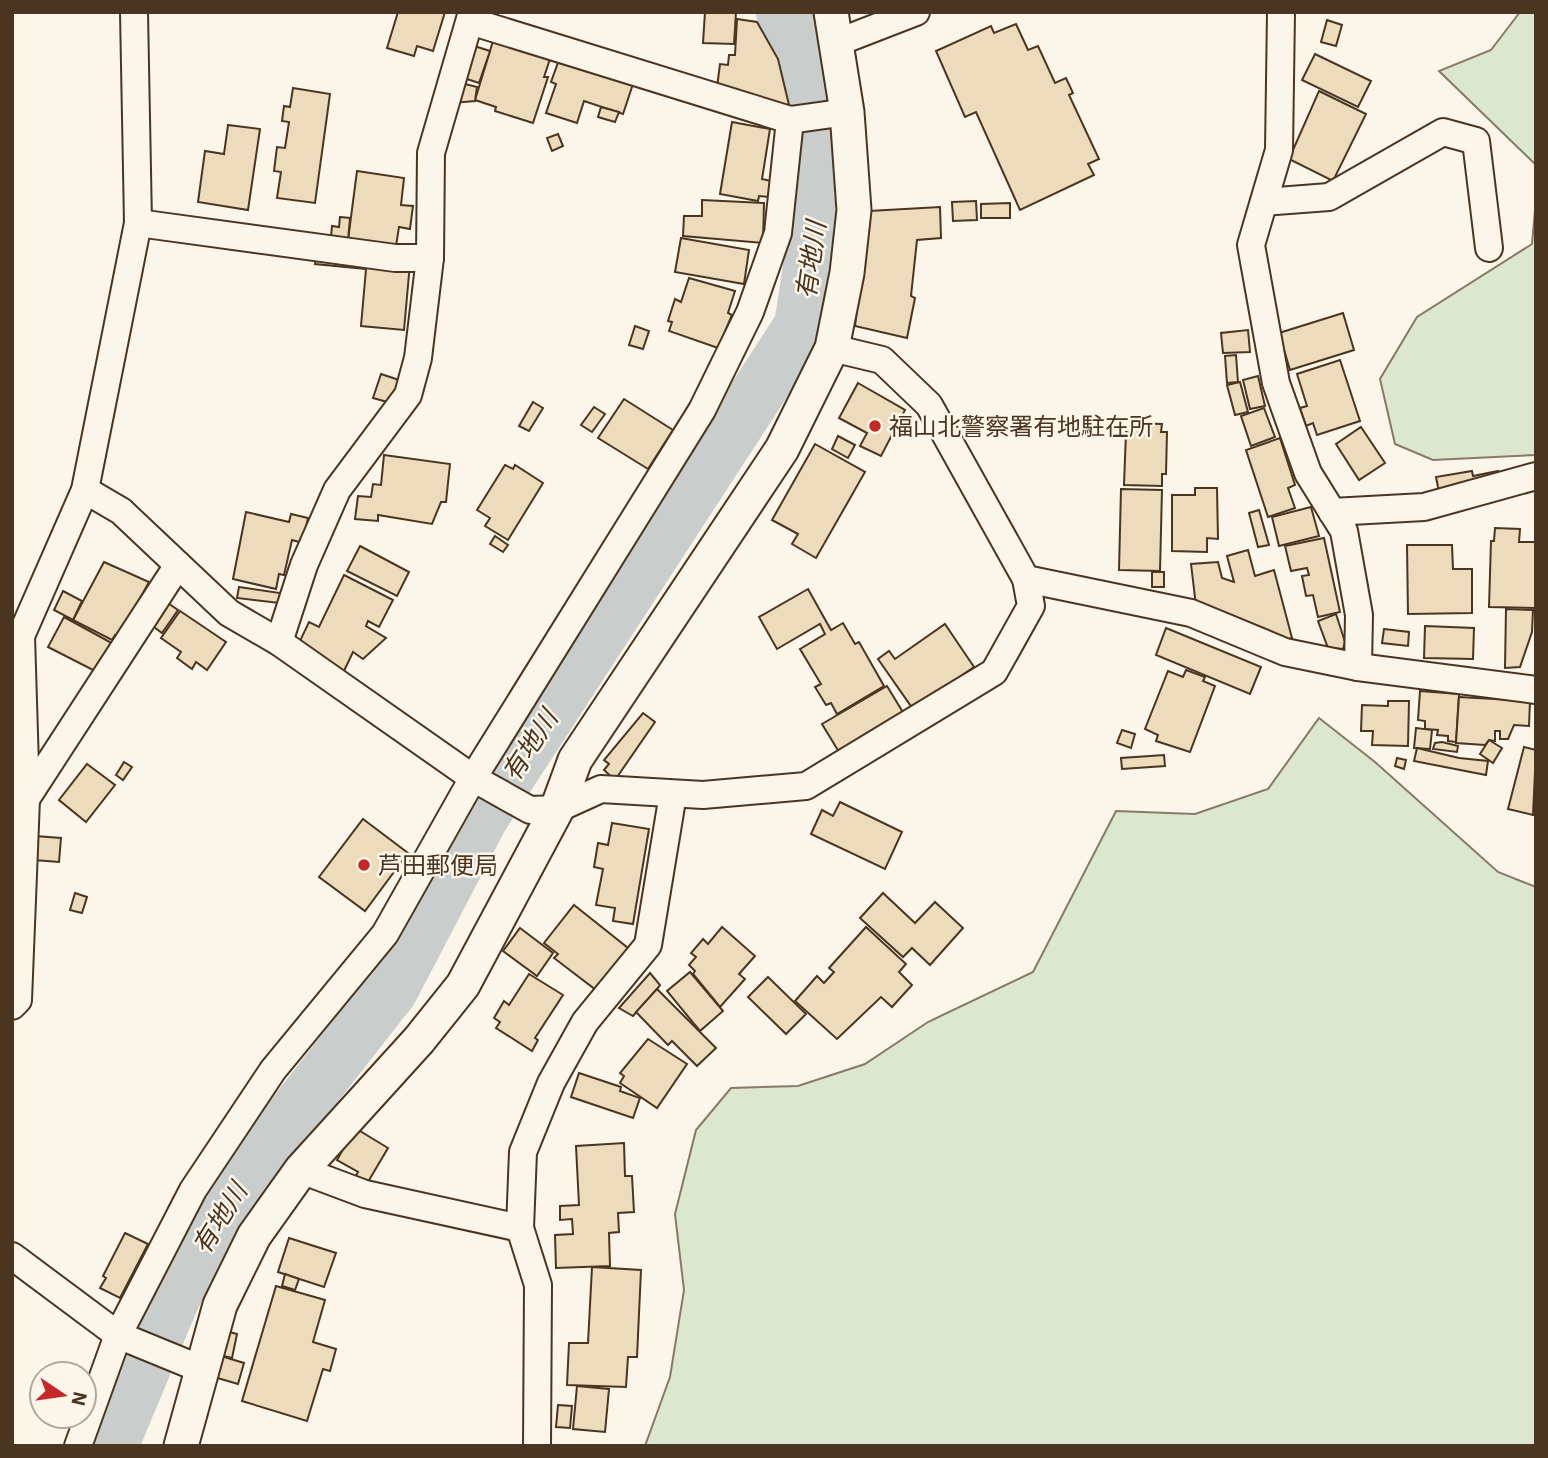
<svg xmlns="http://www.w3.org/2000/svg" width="1548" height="1458" font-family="'IBM Plex Sans','Noto Sans JP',sans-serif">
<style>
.green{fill:#dce7d0;stroke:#887966;stroke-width:2}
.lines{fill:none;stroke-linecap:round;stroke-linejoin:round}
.river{stroke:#c9cecd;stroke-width:54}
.building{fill:#ecdcbc;stroke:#4a3520;stroke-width:2}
.minor-casing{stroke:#4a3520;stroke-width:30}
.tertiary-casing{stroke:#4a3520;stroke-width:37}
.minor{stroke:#fbf6e9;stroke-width:26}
.tertiary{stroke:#fbf6e9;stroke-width:33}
.poi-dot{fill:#c62828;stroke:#fbf6e9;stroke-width:2.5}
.labels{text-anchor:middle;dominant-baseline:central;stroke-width:5;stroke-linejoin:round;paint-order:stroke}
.poi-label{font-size:24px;fill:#4a3520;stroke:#fbf6e9;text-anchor:start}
.water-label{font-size:26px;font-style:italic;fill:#4a3520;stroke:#fbf6e9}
</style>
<rect width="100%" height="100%" fill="#fbf6e9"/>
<g class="green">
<path d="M1520,12H1536V165L1439,71L1491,50Z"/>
<path d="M1536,199V455L1433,460L1395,444L1380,379L1417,317L1532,244Z"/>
<path d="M1319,718L1375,762L1498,872L1536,887V1446H645L670,1377L684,1290L675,1214L696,1130L731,1088L798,1086L865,1064L928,1022L1033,972L1116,811L1195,814L1268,789Z"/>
</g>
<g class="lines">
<path class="river" d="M111,1446L173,1298L222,1206L391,990L481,818L801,326L818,214L807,79C796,57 795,33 783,12"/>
</g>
<g class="building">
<path d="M398,12H445L433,51L417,46L414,56L387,48Z"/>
<path d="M705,12H736L734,44L703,43Z"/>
<path d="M737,19L757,22L778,59L790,109L716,95L720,64L728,65L729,55H735Z"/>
<path d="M1327,20L1342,25L1336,46L1321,42Z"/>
<path d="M1016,24L1028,50L1038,46L1055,83L1066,78L1073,93L1069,95L1099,159L1088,164L1094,175L1020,210L976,112L965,117L936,51L991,26L994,33Z"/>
<path d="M493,41L550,59L544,77H548L533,123L495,111L496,107L475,100Z"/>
<path d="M471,45L490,51L479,83L461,77Z"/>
<path d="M1315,54L1371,81L1358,107L1302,80Z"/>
<path d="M559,60L633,84L623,114L584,101L577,123L546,113L556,84L551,82Z"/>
<path d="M457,82L477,87L475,101L453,103Z"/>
<path d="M293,88L330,94L315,203L277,198L281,172L274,171L277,147L285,148L289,122L282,121L284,106L290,107Z"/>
<path d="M1319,91L1366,114L1333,181L1289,159Z"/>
<path d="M601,107L619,112L615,122L598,117Z"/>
<path d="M732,122L770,129L762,179L771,181L768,197L759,196L758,201L720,194Z"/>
<path d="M228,125L260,129L248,210L198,202L205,151L224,154Z"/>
<path d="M558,134L563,146L552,151L547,138Z"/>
<path d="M357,171L404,178L401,205L413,206L410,229L399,227L396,246L348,240Z"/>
<path d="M702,200L764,203L763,243L683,236L684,216H702Z"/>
<path d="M976,201L977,220L953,221L952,202Z"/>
<path d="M1010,203V218H981V204Z"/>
<path d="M940,207L941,238L917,240L911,296L915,298L907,338L855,326L869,211Z"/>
<path d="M340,217L350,218L348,240L331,237L332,226L339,227Z"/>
<path d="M681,238L749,250L744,284L675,272Z"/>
<path d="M317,251L410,263L404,330L361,326L366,269L315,264Z"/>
<path d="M689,278L735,291L728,313L732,315L718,348L669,331L672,322L668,321L675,299L681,302Z"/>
<path d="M1343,313L1354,350L1290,370L1279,333Z"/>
<path d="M635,326L649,331L643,349L629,345Z"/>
<path d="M1248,330L1250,352L1223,353L1221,333Z"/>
<path d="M1236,355L1238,382L1227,383L1225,356Z"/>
<path d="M1340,360L1360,421L1317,435L1313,423L1306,426L1300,408L1307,406L1297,374Z"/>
<path d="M381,374L399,380L391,403L373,398Z"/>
<path d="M1258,376L1265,406L1250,409L1243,380Z"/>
<path d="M1240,382L1248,412L1235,415L1227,385Z"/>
<path d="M858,383L905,410L881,456L860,446L867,433L839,418Z"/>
<path d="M624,399L673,430L648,469L598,438Z"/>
<path d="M533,402L543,408L529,431L519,426Z"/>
<path d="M594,407L605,414L592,432L581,425Z"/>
<path d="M1264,408L1275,437L1251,446L1241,416Z"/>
<path d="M1130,423L1162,424L1161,432H1167L1166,474H1162V486L1124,485L1126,432L1130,433Z"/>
<path d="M1361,427L1385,463L1359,480L1336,444Z"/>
<path d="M838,436L855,445L848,458L832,449Z"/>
<path d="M1280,438L1295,485L1288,488L1295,508L1268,517L1246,450Z"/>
<path d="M815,444L865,472L816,558L792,544L798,534L772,520Z"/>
<path d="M384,455L450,464L446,502H441L432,524L378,515V521L355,519L358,496L371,497L373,484L381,485Z"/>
<path d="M505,465L513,469L515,465L543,483L508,540L485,526L490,518L477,510Z"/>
<path d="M1472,471L1473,476L1498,471L1502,497L1442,507L1436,477Z"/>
<path d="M1195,488H1217L1218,539L1207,538V552L1172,551V495H1195Z"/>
<path d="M1121,489L1162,490L1160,571L1119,570Z"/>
<path d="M1311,507L1319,536L1279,546L1272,517Z"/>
<path d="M1259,510L1269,545L1258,547L1249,513Z"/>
<path d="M246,512L289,522L291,514L308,518L303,543L292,540L284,575L279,574L276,589L233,579Z"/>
<path d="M1495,528L1520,529L1519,542H1536L1535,608L1489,607L1491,541H1494Z"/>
<path d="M495,536L508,545L503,552L490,544Z"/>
<path d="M1324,538L1340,612L1318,617L1313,595L1306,596L1302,576L1309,575L1307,568L1291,571L1285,546Z"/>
<path d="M1407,545H1452L1453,569H1472V613L1408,614Z"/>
<path d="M360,546L409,572L397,596L347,571Z"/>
<path d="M1248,550L1255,576L1274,570L1292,638L1275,643L1197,614L1191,564L1218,562L1222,578L1234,582L1227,556Z"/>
<path d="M104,562L149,582L119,637L115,635L112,640L73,620Z"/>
<rect x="1152" y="572" width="12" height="15"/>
<path d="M344,575L393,600L379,627L368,621L366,626L386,638L363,659L353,652L343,673L298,645L309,622L319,627Z"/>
<path d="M239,587L280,593L279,603L237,598Z"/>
<path d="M808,589L831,630L843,623L855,644L859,642L884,686L837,714L831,703L826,705L815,687L821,684L800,649L825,634L820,624L777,649L759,617Z"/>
<path d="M63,591L82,601L73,620L54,610Z"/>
<path d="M165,601L178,610L162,633L150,624Z"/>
<path d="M1506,609L1533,610L1532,632L1520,667L1505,668Z"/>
<path d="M180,611L226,642L207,670L196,662L192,669L177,658L181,652L161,638Z"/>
<path d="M1336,614L1345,642L1343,649L1328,648L1318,621Z"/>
<path d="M64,617L119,647L95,671L48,647Z"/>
<path d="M945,624L974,667L913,709L878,659L889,651L895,659Z"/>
<path d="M1425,626L1474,628L1473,659L1424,658Z"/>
<path d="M1166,628L1261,667L1250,694L1156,655Z"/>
<path d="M1384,629L1409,632L1408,646L1382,643Z"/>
<path d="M1186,670L1205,677L1203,681L1215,686L1190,752L1156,741L1158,735L1145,729L1168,671L1183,677Z"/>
<path d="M887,686L904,714L839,752L822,724Z"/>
<path d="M1420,691L1459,694L1456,742L1448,741V736L1437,735L1438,730L1425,729V721L1418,720Z"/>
<path d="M1459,697L1530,701L1529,726L1514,725L1508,739H1500V731H1495V741L1489,740L1485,745L1456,743Z"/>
<path d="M1388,701H1409L1408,746L1372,745L1373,731H1361L1362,705L1388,706Z"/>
<path d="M643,713L655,722L615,780L604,770L609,764L604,760Z"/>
<path d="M1416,728L1432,730L1430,749L1414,748Z"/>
<path d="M1122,730L1135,734L1131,748L1117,743Z"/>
<path d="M1489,740L1502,748L1493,763L1480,754Z"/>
<path d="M1442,742L1458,746L1457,752L1433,749L1435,743Z"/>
<path d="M1524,747L1536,750L1533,815L1508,809Z"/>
<path d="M1417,748L1459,758L1488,761L1486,775L1414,761Z"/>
<path d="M1164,755L1165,766L1122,769L1121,758Z"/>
<path d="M1397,758L1406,760L1404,769L1395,766Z"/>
<path d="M124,762L132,767L123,780L116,775Z"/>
<path d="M87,764L115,785L86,822L59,800Z"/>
<path d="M840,802L902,832L885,869L811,834L822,810L833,816Z"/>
<path d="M363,819L408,853L365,911L319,877Z"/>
<path d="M612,823L649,829L633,924L613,921L615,908L596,905L603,869L594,867L598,843L608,845Z"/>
<path d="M35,836L61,838L59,862L34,860Z"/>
<path d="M75,893L87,897L82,913L70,910Z"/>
<path d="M883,893L915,923L935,902L963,928L930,965L912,948L903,957L860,918Z"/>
<path d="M574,905L628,948L596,990L554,958L558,954L544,943Z"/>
<path d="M722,927L755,956L739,974L745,979L720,1007L693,974L695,971L689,965L696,957L691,953L703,939L708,944Z"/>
<path d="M866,927L906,964L899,972L912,985L892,1007L881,997L837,1039L795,1001L817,976L824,983L834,972L829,968Z"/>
<path d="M520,928L553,953L537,976L503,951Z"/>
<path d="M690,972L723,1011L700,1031L667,991Z"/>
<path d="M650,973L660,985L657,989L633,1016L619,1008Z"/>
<path d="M529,974L563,995L535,1038L538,1040L532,1051L496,1028L500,1022L494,1018L504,1001L509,1005Z"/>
<path d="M768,977L806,1014L786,1034L748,997Z"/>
<path d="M657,989L716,1048L697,1066L672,1041L668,1045L636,1012Z"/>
<path d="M648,1039L687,1064L657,1108L620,1083L624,1076L620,1073Z"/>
<path d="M579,1073L621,1087L620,1091L640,1098L633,1118L571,1097Z"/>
<path d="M355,1128L388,1148L365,1187L353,1181L358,1172L337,1160Z"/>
<path d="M624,1143L625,1176H632L634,1212L618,1213L619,1232L609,1233L610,1266L556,1268L555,1235L573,1234L572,1219L560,1220V1206L579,1205L576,1146Z"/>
<path d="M125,1233L148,1244L120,1298L100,1288L106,1278L103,1276Z"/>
<path d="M289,1238L336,1253L324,1287L278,1272Z"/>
<path d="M592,1267L641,1270L637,1357H628L626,1387L567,1385L569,1343H588Z"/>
<path d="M285,1274L299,1279L295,1290L282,1286Z"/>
<path d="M276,1286L325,1300L313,1342L336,1349L330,1371L323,1369L307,1421L242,1401Z"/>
<path d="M222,1330L237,1334L232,1358L216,1354Z"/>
<path d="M221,1356L244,1363L238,1384L214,1377Z"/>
<path d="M577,1386L609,1389L605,1432L573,1429Z"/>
<path d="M558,1405L572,1406L570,1428L556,1427Z"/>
</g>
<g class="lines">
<g class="minor-casing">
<g id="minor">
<path d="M1281,12L1279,150L1251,245L1276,383L1308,473L1344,531L1359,615L1358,667"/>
<path d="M470,21L790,120L847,112"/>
<path d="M836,43L916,12"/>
<path d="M1264,202L1329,197L1443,132L1476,141L1489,248"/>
<path d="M138,223L395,258H430"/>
<path d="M832,348L882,360L929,405L1026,579L1191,613L1285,652L1358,667L1536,690"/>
<path d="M85,490L121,511L229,613L279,642L473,778L530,810L557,809L601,789L703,795L806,786L994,672L1031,606L1026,579"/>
<path d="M1332,512L1424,507L1536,476"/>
<path d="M279,642L304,565L337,490L408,395L418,358L430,258L431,153L472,12"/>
<path d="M26,799L178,565"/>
<path d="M12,1006L18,1000L26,799L21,636L85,490L138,223L134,12"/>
<path d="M301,1170L365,1194L520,1228"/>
<path d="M12,1256L118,1335L201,1369"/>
<path d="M78,1446L118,1335L193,1190L273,1070L385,934L473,778L702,410L750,312L778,233L790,120"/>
<path d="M537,1446L538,1285L520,1228L523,1152L551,1083L585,1022L648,945L673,794"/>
</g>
</g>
<g class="tertiary-casing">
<path id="tertiary" d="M181,1446L220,1305L254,1236L301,1170L419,1040L463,985L557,809L575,760L782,449L832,348L847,273L854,210L847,112L831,12"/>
</g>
<use href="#minor" class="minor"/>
<use href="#tertiary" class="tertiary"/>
</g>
<g class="poi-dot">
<circle cx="875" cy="426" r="7"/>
<circle cx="364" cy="865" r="7"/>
</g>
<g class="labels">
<g class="poi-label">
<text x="889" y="426">福山北警察署有地駐在所</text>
<text x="378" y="865">芦田郵便局</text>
</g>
<g class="water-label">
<text transform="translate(810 260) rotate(-82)">有地川</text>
<text transform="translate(529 745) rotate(-57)">有地川</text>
<text transform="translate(219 1218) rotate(-58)">有地川</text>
</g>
</g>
<rect width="1548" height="1458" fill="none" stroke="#4a3520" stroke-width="28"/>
<g transform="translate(63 1395) rotate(103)"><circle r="33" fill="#fbf6e9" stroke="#b4a999" stroke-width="2"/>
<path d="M0-5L12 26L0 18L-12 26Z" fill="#c62828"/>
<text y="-10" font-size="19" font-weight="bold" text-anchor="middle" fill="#4a3520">N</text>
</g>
</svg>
